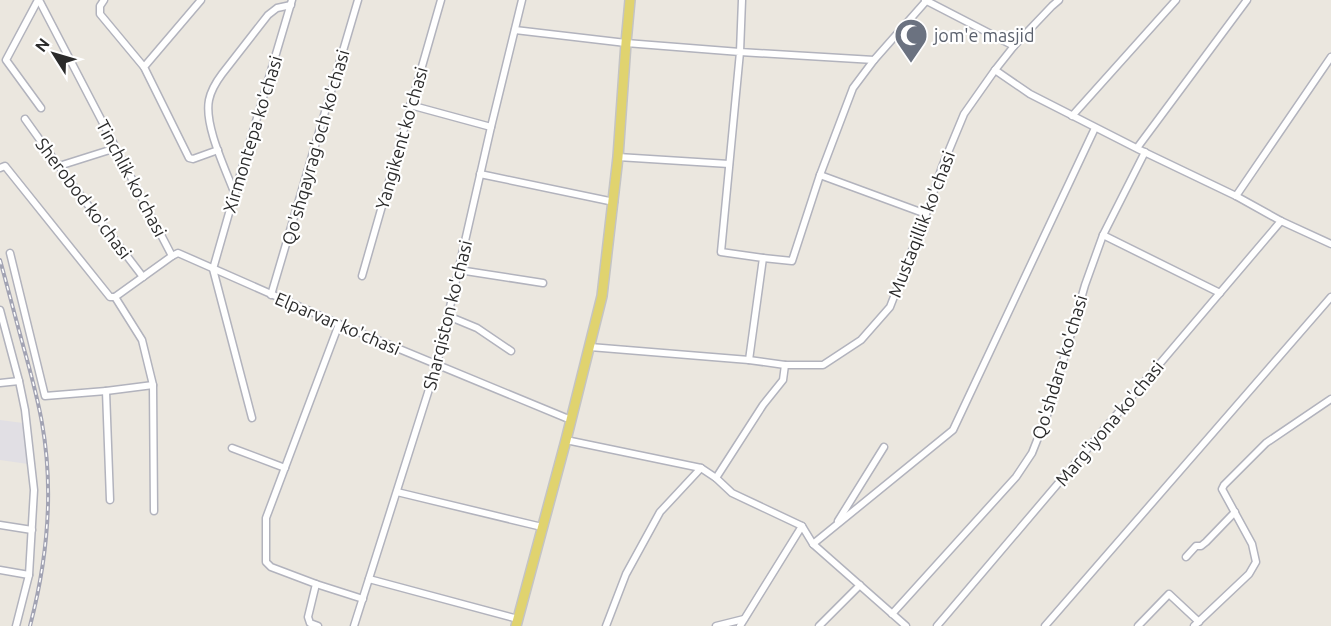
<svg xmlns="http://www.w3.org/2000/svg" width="1331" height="626" font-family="Ubuntu,sans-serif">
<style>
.industrial{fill:#e1dfe4}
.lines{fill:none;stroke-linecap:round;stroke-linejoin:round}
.street-casing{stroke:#b2b3bd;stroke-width:9}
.primary-casing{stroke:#c4c4c4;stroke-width:12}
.street{stroke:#fff;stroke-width:6}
.primary{stroke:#e0d36f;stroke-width:9}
.rail-casing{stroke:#a2a3b3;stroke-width:4}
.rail{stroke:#fff;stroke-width:1.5;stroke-dasharray:4.5;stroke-linecap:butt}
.labels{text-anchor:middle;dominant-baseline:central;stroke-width:4.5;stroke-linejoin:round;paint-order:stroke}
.worship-label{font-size:18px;fill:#5b616d;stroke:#fff;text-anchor:start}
.street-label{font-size:18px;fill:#2b2b2b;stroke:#fff}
</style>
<rect width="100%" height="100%" fill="#ebe7df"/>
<path class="industrial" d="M0,420L23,423L28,464L0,460Z"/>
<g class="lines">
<g class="street-casing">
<g id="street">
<path d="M38,0L6,60L41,108"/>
<path d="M39,0L172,256L115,297L142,340L153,385L154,511"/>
<path d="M104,0L100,6V14L144,67"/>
<path d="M201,0L144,67L189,158L193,159L218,150"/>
<path d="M742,0L740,52L874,60L927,0"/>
<path d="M925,0L1014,46"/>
<path d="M515,30L626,43L740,52L721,252L763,258L749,360"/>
<path d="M995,70L1030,94L1140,150L1236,196L1281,221L1331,244"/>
<path d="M410,105L491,127"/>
<path d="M1072,116L1176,0"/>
<path d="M25,119L65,175L143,277"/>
<path d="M1137,148L1247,0"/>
<path d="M618,157L729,164"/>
<path d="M59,166L116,148"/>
<path d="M0,168L5,166L110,297H115"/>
<path d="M480,174L614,202"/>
<path d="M820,175L926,214"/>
<path d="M234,192C225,168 204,125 209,100C211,90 216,82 222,74L268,15L277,8L291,5"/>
<path d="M1236,196L1331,57"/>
<path d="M1103,235L1220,293"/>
<path d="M10,253L45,396L106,391"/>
<path d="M172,256L178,253L339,324L571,420"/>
<path d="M763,258L792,261L820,175L853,88L874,60"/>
<path d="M459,270L543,283"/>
<path d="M362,276L441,0"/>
<path d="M271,295L358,0"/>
<path d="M0,310L19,381L25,410L34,490L29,575L16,626"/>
<path d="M448,316L477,328L511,351"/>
<path d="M590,347L749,360L785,365H823L861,340L890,307L926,214L942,167L964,114L995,70L1014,46L1052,6L1059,0"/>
<path d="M0,383L19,381"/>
<path d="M252,418L213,269L235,192L292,0"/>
<path d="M566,440L701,468L716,478L732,493L802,526L813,544L906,626"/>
<path d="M232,448L285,468"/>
<path d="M716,478L763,405L783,380L785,365"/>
<path d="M397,492L542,527"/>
<path d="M110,500L106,391L153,385"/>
<path d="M838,521L884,447"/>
<path d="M0,525L32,530"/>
<path d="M813,544L953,430L1095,128"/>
<path d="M1186,557L1196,546H1201L1206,542L1235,512"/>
<path d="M0,570L29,575"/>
<path d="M369,579L518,619"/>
<path d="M316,584L363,599"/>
<path d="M892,614L1016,477L1032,453L1049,410L1085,285L1103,235L1145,152"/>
<path d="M318,626L310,623L308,617L316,584L271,567L266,562V518L339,324"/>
<path d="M354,626L437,364L491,127L522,0"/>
<path d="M606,626L626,574L660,512L701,468"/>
<path d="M716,626L744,619"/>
<path d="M740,626L802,526"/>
<path d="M819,626L860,585"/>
<path d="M937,626L1281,221"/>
<path d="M1045,626L1331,297"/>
<path d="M1138,626L1169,594L1199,622"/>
<path d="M1194,626L1249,574L1256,562L1252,544L1222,489L1224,485L1266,443L1331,399"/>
</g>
</g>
<g class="primary-casing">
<path id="primary" d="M516,626L566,440L602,296L618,157L626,43L630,0"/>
</g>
<use href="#street" class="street"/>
<use href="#primary" class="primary"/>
<g class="rail-casing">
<path id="rail" d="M0,260C9,292 17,324 26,356C32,378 38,400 42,423C54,490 47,561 30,626"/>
</g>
<use href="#rail" class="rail"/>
</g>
<defs>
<g id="mosque-pin" transform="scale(1.725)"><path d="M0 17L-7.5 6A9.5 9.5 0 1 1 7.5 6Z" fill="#6b7280" stroke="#fff"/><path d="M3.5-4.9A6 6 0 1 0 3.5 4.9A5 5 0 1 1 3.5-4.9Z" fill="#fff"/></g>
</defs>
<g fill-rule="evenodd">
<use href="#mosque-pin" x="911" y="35"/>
</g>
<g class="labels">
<g class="worship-label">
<text x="934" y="35">jom'e masjid</text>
</g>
<g class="street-label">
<text transform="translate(252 134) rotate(-73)">Xirmontepa ko'chasi</text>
<text transform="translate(401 138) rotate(-74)">Yangikent ko'chasi</text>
<text transform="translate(315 147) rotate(-74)">Qo'shqayrag'och ko'chasi</text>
<text transform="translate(132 178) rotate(62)">Tinchlik ko'chasi</text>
<text transform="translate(84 198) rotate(53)">Sherobod ko'chasi</text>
<text transform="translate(921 224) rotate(-69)">Mustaqillik ko'chasi</text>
<text transform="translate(447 315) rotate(-76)">Sharqiston ko'chasi</text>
<text transform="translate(338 323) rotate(23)">Elparvar ko'chasi</text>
<text transform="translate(1059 367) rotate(-73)">Qo'shdara ko'chasi</text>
<text transform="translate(1109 423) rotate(-50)">Marg'iyona ko'chasi</text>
</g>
</g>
<g transform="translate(54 54) rotate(307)" stroke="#ffffff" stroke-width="4.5" paint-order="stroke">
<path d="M0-4.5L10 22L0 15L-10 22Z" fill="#2b2b2b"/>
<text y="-9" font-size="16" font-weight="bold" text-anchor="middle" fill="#2b2b2b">N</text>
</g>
</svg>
